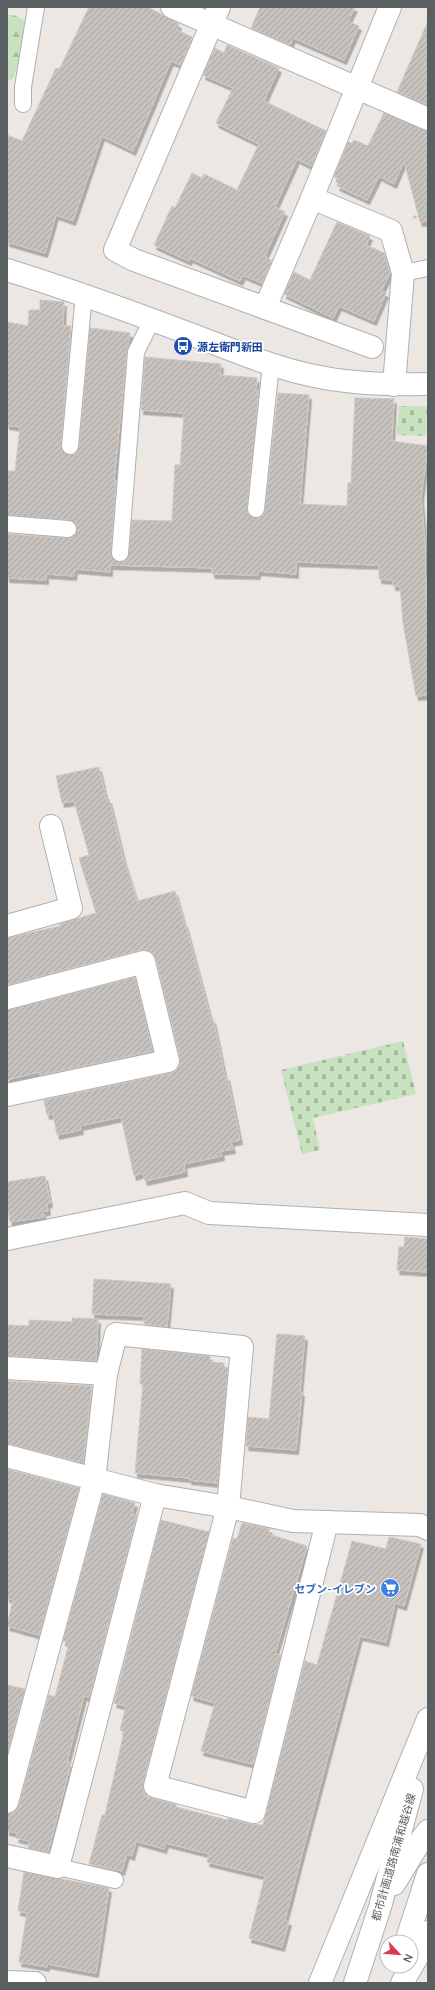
<svg xmlns="http://www.w3.org/2000/svg" width="435" height="1990" font-family="Manrope,'Noto Sans JP',sans-serif">
<style>
.forest{fill:url(#forest-firs)}
.cemetery{fill:url(#cemetery-stones)}
.building{fill:url(#building-hatch);stroke:#d0c7c1;filter:url(#shadow)}
.lines{fill:none;stroke-linecap:round;stroke-linejoin:round}
.service-casing{stroke:#adb1b3;stroke-width:18}
.minor-casing{stroke:#adb1b3;stroke-width:24}
.tertiary-casing{stroke:#adb1b3;stroke-width:24}
.path{stroke:#a4d2a5;stroke-width:2.5;stroke-dasharray:4 2;stroke-linecap:butt}
.service{stroke:#fff;stroke-width:16}
.minor{stroke:#fff;stroke-width:22}
.tertiary{stroke:#fff;stroke-width:22}
.labels{text-anchor:middle;dominant-baseline:central;stroke-width:3.5;stroke-linejoin:round;paint-order:stroke}
.transit-label{font-size:11px;font-weight:bold;fill:#164399;stroke:#fff;text-anchor:start}
.shop-label{font-size:11px;font-weight:bold;fill:#366cbe;stroke:#fff;text-anchor:end}
.street-label{font-size:11px;fill:#5a5f61;stroke:#fff}
</style>
<defs>
<pattern id="forest-firs" width="22" height="20" patternUnits="userSpaceOnUse"><rect width="22" height="20" fill="#c8e2c0"/><path d="M5 1l3.5 6h-7zM16 11l3.5 6h-7z" fill="#a5ba9f"/></pattern>
<pattern id="cemetery-stones" width="16" height="16" patternUnits="userSpaceOnUse"><rect width="16" height="16" fill="#c8e2c0"/><path d="M2 7V4a2 2 0 0 1 4 0v3zM10 15v-3a2 2 0 0 1 4 0v3z" fill="#a5ba9f"/></pattern>
<pattern id="building-hatch" width="6" height="6" patternUnits="userSpaceOnUse"><rect width="6" height="6" fill="#c7c2be"/><path d="M-1 1l2-2M0 6l6-6M5 7l2-2" fill="none" stroke="#a5a19e"/></pattern>
<filter id="shadow"><feDropShadow dx="2.5" dy="4.5" stdDeviation="0" flood-color="#0004"/></filter>
</defs>
<rect width="100%" height="100%" fill="#ece7e2"/>
<path class="forest" d="M7,15H14L25,21L22,53L12,80L7,79Z"/>
<g class="cemetery">
<path d="M399,406L427,407L426,436L397,435Z"/>
<path d="M403,1041L416,1094L313,1118L320,1150L302,1154L281,1070Z"/>
</g>
<g class="building">
<path d="M89,7H148L179,24L177,30L192,37L181,65L171,61L133,151L102,136L73,221L56,215L45,253L7,242V135L22,141L56,68L59,69L62,64Z"/>
<path d="M260,7H355L348,21L359,26L344,60L293,38L290,45L251,28Z"/>
<path d="M428,21V105L397,92Z"/>
<path d="M227,45L279,68L264,101L326,131L311,166L297,159L275,207L285,212L265,256L272,261L262,283L243,275L240,281L190,258L189,261L154,245L172,206L175,208L192,173L202,178L204,174L237,190L259,144L216,123L233,88L203,75L215,48L224,53Z"/>
<path d="M384,113L428,131V221L420,222L404,161L394,184L379,176L367,200L337,186L340,180L334,177L348,142L352,143L354,140L368,146Z"/>
<path d="M337,222L370,236L366,245L384,253L390,273L381,291L386,293L374,321L339,306L333,318L284,294L294,272L310,280Z"/>
<path d="M40,300L64,302L63,326H71L61,445L62,450L69,455L74,454L79,447L90,328L130,333L127,351L114,479L116,480L111,552L112,557L119,562L124,561L129,554L132,520L172,521L175,465H180L184,413L141,410L145,357L221,364L220,375L257,378L256,391H259L247,508L248,513L255,518L260,517L265,510L278,393L309,395L300,504L347,506L348,483H351L355,398L394,399L392,441L428,446L421,497L425,543L426,608L428,607V695L416,696L403,623L400,586H393V580L379,579V565L296,562V574L258,571V575L212,574V568L110,565V572L75,569L74,576L46,574V580L7,578V534L67,538L72,537L77,530L76,525L69,520L7,515V471H15L20,427L7,425V322L28,326L29,310H40Z"/>
<path d="M99,767L106,799H109L124,861L137,901L175,891L184,923H185L211,1020L213,1019L225,1077L227,1076L240,1140L231,1142L233,1149L221,1151L222,1156L184,1164L185,1172L145,1181L143,1173L134,1176L121,1117L80,1126L81,1130L57,1135L53,1114L47,1115L44,1100L171,1073L177,1070L180,1064V1058L156,959L153,954L148,950H141L7,985V938L60,926V924L96,913L79,858L89,855L74,801L62,803L56,776Z"/>
<path d="M135,977L153,1051L40,1075L39,1072L7,1080V1010Z"/>
<path d="M45,1176L50,1203L47,1204L48,1211H43L44,1217L10,1222L7,1203V1182Z"/>
<path d="M405,1237L428,1239V1272L397,1270L399,1247H404Z"/>
<path d="M94,1279L171,1284L167,1327L144,1324V1316L92,1314Z"/>
<path d="M72,1318L98,1319L96,1361L7,1356V1325L29,1326V1320L72,1322Z"/>
<path d="M277,1334L305,1336L300,1391L302,1392L296,1450L246,1446L248,1417L269,1419Z"/>
<path d="M142,1349L210,1356V1362L224,1363V1367L228,1368L218,1483L189,1480V1478L135,1473L143,1384H140Z"/>
<path d="M7,1381L92,1386L83,1463L7,1444Z"/>
<path d="M7,1469L79,1488L39,1635L7,1626L13,1600L7,1598Z"/>
<path d="M103,1494L135,1503L132,1514L137,1515L89,1697L84,1696L67,1762L71,1763L48,1852L28,1848L29,1841L16,1838L18,1833L7,1831V1814L16,1811L19,1805L49,1695L55,1697L69,1643L63,1641Z"/>
<path d="M161,1520L209,1532L143,1783L144,1796L176,1804V1807L227,1820L228,1818L251,1824L263,1825L305,1661L317,1665L352,1541L386,1549L389,1537L421,1544L404,1606L395,1603L386,1642L360,1636L302,1854L285,1920L289,1921L282,1947L249,1938L265,1876L207,1862L209,1854L166,1843L164,1849L136,1841L132,1856L127,1854L122,1871L89,1864L102,1815H105L124,1732L120,1730L126,1706L114,1703Z"/>
<path d="M242,1523L270,1529L268,1534L307,1546L275,1654L281,1655L253,1764L201,1751L215,1703L191,1696L233,1538L237,1539Z"/>
<path d="M7,1685L25,1689L7,1754Z"/>
<path d="M24,1872L109,1888L96,1973L47,1964V1967L19,1962L27,1913L18,1911Z"/>
</g>
<g class="lines">
<g class="service-casing">
<g id="service">
<path d="M23,104V87L36,7"/>
<path d="M403,273L428,268"/>
<path d="M70,446L84,294"/>
<path d="M256,509L271,364"/>
<path d="M7,524L68,529"/>
<path d="M120,553L136,352L152,320"/>
<path d="M58,1867L115,1880"/>
</g>
</g>
<g class="minor-casing">
<g id="minor">
<path d="M172,7L428,119"/>
<path d="M219,7L115,250L134,260L372,347"/>
<path d="M390,7L312,198L391,231L403,273L394,385"/>
<path d="M265,308L312,198"/>
<path d="M7,926L71,908L51,826"/>
<path d="M7,998L144,962L168,1061L7,1095"/>
<path d="M7,1239L185,1203L209,1213L428,1225"/>
<path d="M7,1368L106,1374"/>
<path d="M7,1456L155,1495L228,1507L293,1521L420,1525L428,1529"/>
<path d="M7,1802L94,1480L106,1374L116,1334L242,1347L228,1507L155,1786L254,1812L327,1522"/>
<path d="M7,1856L58,1867L155,1495"/>
<path d="M7,1982L35,1983"/>
</g>
</g>
<g class="tertiary-casing">
<g id="tertiary">
<path d="M7,270C69,289 129,311 190,334C230,349 269,366 310,375C349,384 389,385 428,384"/>
<path d="M394,1884L421,1840L428,1831"/>
<path d="M406,1942L428,1874"/>
<path d="M320,1983L428,1719"/>
<path d="M355,1983L380,1907L412,1789"/>
<path d="M402,1983L419,1954L428,1932"/>
</g>
</g>
<path class="path" d="M413,218L428,210"/>
<use href="#service" class="service"/>
<use href="#minor" class="minor"/>
<use href="#tertiary" class="tertiary"/>
</g>
<defs>
<g id="bus-disc" transform="scale(1)"><circle r="9.5" fill="#1a4fb4" stroke="#fff"/><path d="M-5-6H5V4H4V6H2V4H-2V6H-4V4H-5ZM-3.5-4V0h7V-4ZM-3.5 1.2v1.5H-2V1.2ZM2 1.2v1.5H3.5V1.2Z" fill="#fff"/></g>
<g id="supermarket-disc" transform="scale(1)"><circle r="9.5" fill="#3f7fe0" stroke="#fff"/><path d="M-6-5.5h2.5l.6 2H6L4.5 2H-2.5L-4.4-4H-6ZM-1.5 3.2a1.3 1.3 0 1 0 .1 0ZM3 3.2a1.3 1.3 0 1 0 .1 0Z" fill="#fff"/></g>
</defs>
<g fill-rule="evenodd">
<use href="#bus-disc" x="183" y="346"/>
<use href="#supermarket-disc" x="390" y="1588"/>
</g>
<g class="labels">
<g class="transit-label">
<text x="197" y="346">源左衛門新田</text>
</g>
<g class="shop-label">
<text x="376" y="1588">セブン-イレブン</text>
</g>
<g class="street-label">
<text transform="translate(393 1857) rotate(-74)">都市計画道路南浦和越谷線</text>
</g>
</g>
<rect width="435" height="1990" fill="none" stroke="#5a5f61" stroke-width="16"/>
<g transform="translate(399 1954) rotate(116)"><circle r="19" fill="#ffffff" stroke="#bdbfc0"/>
<path d="M0-3L7 15L0 10L-7 15Z" fill="#da3954"/>
<text y="-6" font-size="11" font-weight="bold" text-anchor="middle" fill="#5a5f61">N</text>
</g>
</svg>
